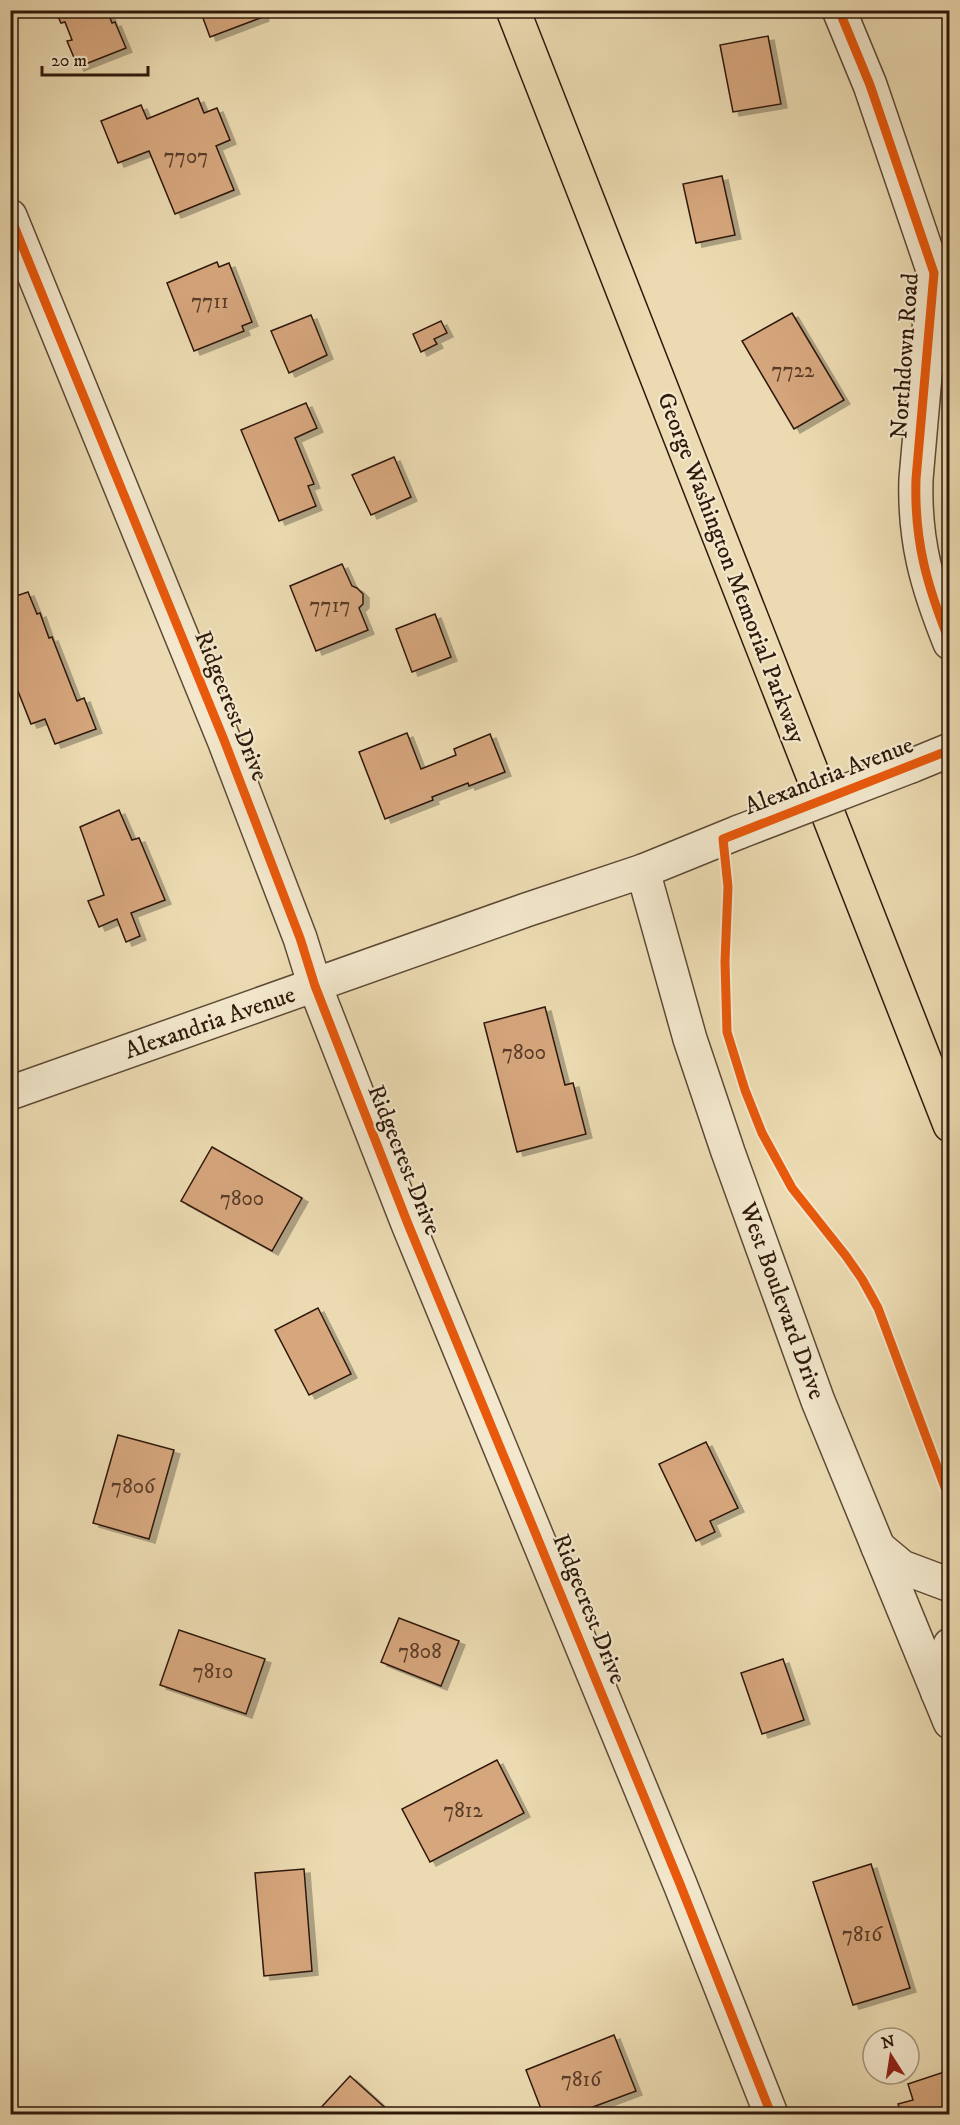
<svg xmlns="http://www.w3.org/2000/svg" width="960" height="2125" font-family="'IM FELL DW Pica',serif">
<style>
.building{fill:#d6a67d;stroke:#2f190b;stroke-width:1.5;filter:url(#shadow)}
.lines{fill:none;stroke-linecap:round;stroke-linejoin:round}
.minor-casing{stroke:#5e4a35;stroke-width:36}
.major-casing{stroke:#2f190b;stroke-width:36}
.minor{stroke:#f3e8cd;stroke-width:33}
.major{stroke:#ecdbb2;stroke-width:33}
.minor-bridge-casing{stroke:#5e4a35;stroke-width:36;stroke-linecap:butt}
.minor-bridge{stroke:#f3e8cd;stroke-width:33}
.cycleway-casing{stroke:#f3e8cd;stroke-width:13}
.cycleway{stroke:#e8590c;stroke-width:9}
.labels{text-anchor:middle;dominant-baseline:central;stroke-width:4.5;stroke-linejoin:round;paint-order:stroke}
.number-label{font-size:21px;fill:#593c28}
.street-label{font-size:24px;fill:#2f190b;stroke:#f3e8cd}
</style>
<defs>
<filter id="shadow"><feDropShadow dx="6" dy="4" stdDeviation="0" flood-color="#0004"/></filter>
</defs>
<rect width="100%" height="100%" fill="#ecdbb2"/>
<filter id="stains"><feTurbulence type="fractalNoise" baseFrequency=".00333" numOctaves="4"/><feColorMatrix values="0 0 0 0 .2 0 0 0 0 .09 0 0 0 0 .02 0 0 0 .5 -.17"/></filter>
<radialGradient id="worn" r=".72"><stop offset=".6" stop-color="#630" stop-opacity="0"/><stop offset="1" stop-color="#630" stop-opacity=".3"/></radialGradient>
<g class="building">
<path d="M55,10H107L112,23L115,22L126,48L78,67L67,41L72,40L65,22L61,23Z"/>
<path d="M200,10H261L263,17L210,37Z"/>
<path d="M768,36L781,104L733,112L720,45Z"/>
<path d="M198,98L204,113L217,108L230,140L216,146L234,190L175,214L149,151L118,163L101,121L141,105L147,119Z"/>
<path d="M722,176L735,235L696,243L683,184Z"/>
<path d="M217,262L219,267L229,263L252,322L242,326L244,331L194,351L167,283Z"/>
<path d="M792,313L844,400L794,429L742,341Z"/>
<path d="M311,315L327,355L289,373L271,331Z"/>
<path d="M441,321L447,333L434,339L437,344L421,352L413,334Z"/>
<path d="M306,403L317,428L295,438L314,484L308,486L316,506L279,521L241,430Z"/>
<path d="M394,457L411,497L371,515L352,475Z"/>
<path d="M342,564L352,586L357,588L363,594V604L359,608L368,630L316,651L290,586Z"/>
<path d="M28,592L37,614L40,613L49,638L52,637L77,701L84,698L96,729L55,744L45,719L31,724L10,671V598Z"/>
<path d="M435,614L451,657L412,672L396,629Z"/>
<path d="M407,733L421,769L456,755L454,749L490,734L505,772L469,786L468,783L432,797L433,800L385,819L359,752Z"/>
<path d="M119,810L132,840L139,838L165,900L131,913L140,936L126,942L117,919L99,927L88,901L104,895L80,827Z"/>
<path d="M545,1007L565,1085L573,1083L586,1134L517,1152L484,1023Z"/>
<path d="M212,1147L302,1198L272,1251L181,1201Z"/>
<path d="M318,1308L351,1374L309,1395L275,1330Z"/>
<path d="M118,1435L174,1450L149,1539L93,1523Z"/>
<path d="M706,1442L738,1508L710,1521L715,1532L696,1541L659,1464Z"/>
<path d="M399,1618L459,1641L441,1686L381,1662Z"/>
<path d="M179,1630L265,1659L246,1714L160,1685Z"/>
<path d="M783,1659L804,1720L762,1734L741,1673Z"/>
<path d="M497,1760L524,1813L430,1862L402,1809Z"/>
<path d="M871,1864L910,1988L853,2005L813,1882Z"/>
<path d="M304,1869L312,1971L264,1976L255,1873Z"/>
<path d="M614,2035L636,2091L574,2114H543L526,2070Z"/>
<path d="M950,2070V2114H902L898,2104L913,2100L908,2084Z"/>
<path d="M350,2076L392,2114H315Z"/>
</g>
<g class="lines">
<g class="minor-casing">
<g id="minor">
<path d="M839,10L870,85L934,273L916,479C914,541 927,586 950,643"/>
<path d="M10,216L224,740L300,938L315,986L408,1224L680,1884L771,2114"/>
<path d="M911,766L950,750"/>
<path d="M643,871L690,1039L728,1152L818,1401L950,1722"/>
<path d="M10,1093L526,910L643,871L739,832"/>
<path d="M878,1547L902,1567L950,1585"/>
<path d="M938,1693L950,1645"/>
</g>
</g>
<g class="major-casing">
<path id="major" d="M513,10L950,1125"/>
</g>
<use href="#minor" class="minor"/>
<use href="#major" class="major"/>
<g class="minor-bridge-casing">
<path id="minor-bridge" d="M739,832L911,766"/>
</g>
<use href="#minor-bridge" class="minor-bridge"/>
<g class="cycleway-casing">
<g id="cycleway">
<path d="M839,10L870,85L934,273L916,479C914,541 927,586 950,643"/>
<path d="M10,216L224,740L300,938L315,986L408,1224L680,1884L771,2114"/>
<path d="M950,750L723,839L728,887L725,962L727,1032L745,1090L762,1133L792,1188L846,1256L862,1279L878,1308L950,1501"/>
</g>
</g>
<use href="#cycleway" class="cycleway"/>
</g>
<g class="labels">
<g class="number-label">
<text x="186" y="157">7707</text>
<text x="210" y="302">7711</text>
<text x="793" y="371">7722</text>
<text x="330" y="606">7717</text>
<text x="524" y="1053">7800</text>
<text x="242" y="1199">7800</text>
<text x="133" y="1487">7806</text>
<text x="420" y="1652">7808</text>
<text x="213" y="1672">7810</text>
<text x="463" y="1811">7812</text>
<text x="862" y="1935">7816</text>
<text x="581" y="2080">7816</text>
</g>
<g class="street-label">
<text transform="translate(905 356) rotate(-86)">Northdown Road</text>
<text transform="translate(731 568) rotate(69)">George Washington Memorial Parkway</text>
<text transform="translate(231 706) rotate(68)">Ridgecrest Drive</text>
<text transform="translate(829 776) rotate(-21)">Alexandria Avenue</text>
<text transform="translate(210 1023) rotate(-19)">Alexandria Avenue</text>
<text transform="translate(404 1160) rotate(68)">Ridgecrest Drive</text>
<text transform="translate(782 1301) rotate(70)">West Boulevard Drive</text>
<text transform="translate(589 1609) rotate(68)">Ridgecrest Drive</text>
</g>
</g>
<rect width="960" height="2125" fill="none" stroke="#ecdbb2" stroke-width="36"/>
<rect x="12" y="12" width="936" height="2101" fill="none" stroke="#2f190b" stroke-width="3"/>
<rect x="18" y="18" width="924" height="2089" fill="none" stroke="#2f190b" stroke-width="1.5"/>
<g transform="translate(891 2056) rotate(348)"><circle r="28" fill="#f3e8cd" stroke="#a5957f" stroke-width="1.5"/>
<path d="M0-4.5L10 22L0 15L-10 22Z" fill="#8f2418"/>
<text y="-9" font-size="16" font-weight="bold" text-anchor="middle" fill="#2f190b">N</text>
</g>
<path d="M42 66v9h106v-9" fill="none" stroke="#2f190b" stroke-width="3"/>
<text x="51" y="66" font-size="18" fill="#2f190b" stroke="#f3e8cd" stroke-width="4.5" paint-order="stroke">20 m</text>
<rect width="100%" height="100%" filter="url(#stains)"/>
<rect width="100%" height="100%" fill="url(#worn)"/>
</svg>
